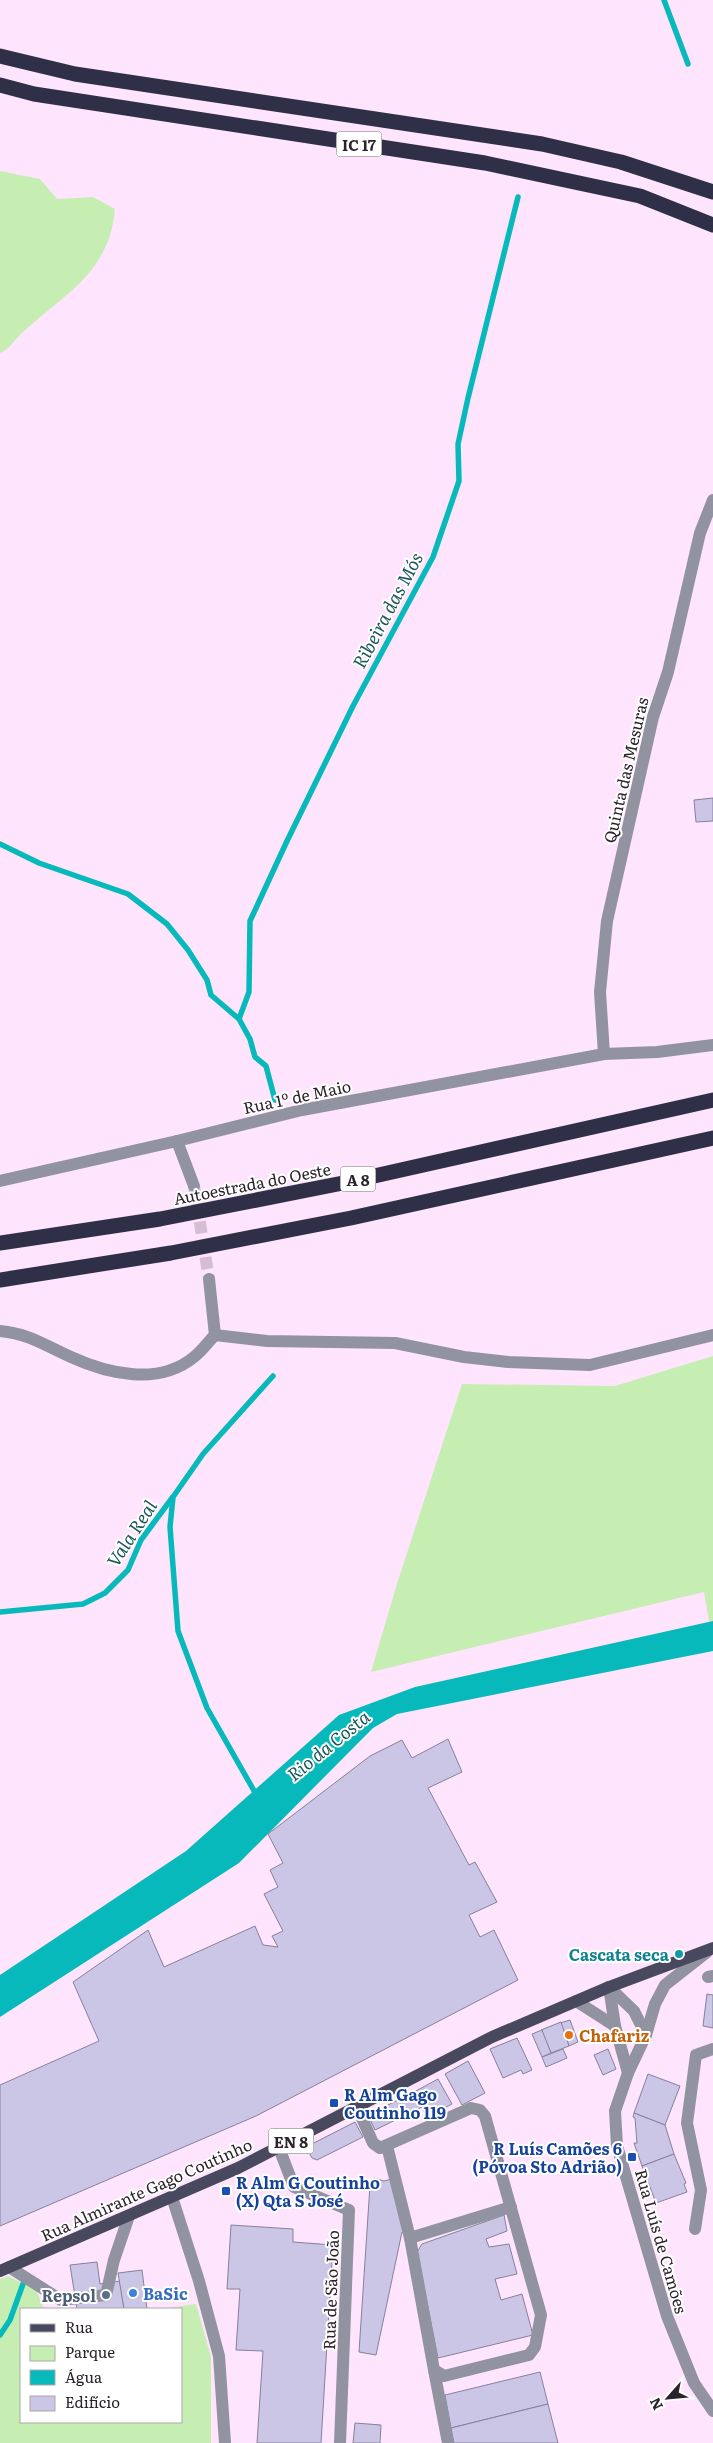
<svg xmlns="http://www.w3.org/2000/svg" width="713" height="2443" font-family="Literata,serif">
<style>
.green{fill:#c6eeb3}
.water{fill:#08b9bc}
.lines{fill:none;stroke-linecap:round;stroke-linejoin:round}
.stream{stroke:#08b9bc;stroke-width:5.5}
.building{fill:#cbc6e5;stroke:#86809d}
.minor-tunnel{stroke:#d5bdd3;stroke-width:12;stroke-dasharray:12 6;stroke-linecap:butt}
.minor{stroke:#9293a0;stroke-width:12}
.major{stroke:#48495f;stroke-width:12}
.highway{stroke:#2f3048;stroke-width:15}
.culture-dot{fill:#0f9aa8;stroke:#fff;stroke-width:2}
.food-dot{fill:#e8710a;stroke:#fff;stroke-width:2}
.transit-dot{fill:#1a4fb4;stroke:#fff;stroke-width:2}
.shop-dot{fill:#3f7fe0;stroke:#fff;stroke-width:2}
.service-dot{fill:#5c6f8a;stroke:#fff;stroke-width:2}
.labels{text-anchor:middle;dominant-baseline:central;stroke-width:4;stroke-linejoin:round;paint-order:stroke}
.shield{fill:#fff;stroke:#6b646b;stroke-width:1}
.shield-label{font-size:15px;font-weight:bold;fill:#2c222b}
.street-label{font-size:16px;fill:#2c222b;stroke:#fff}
.culture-label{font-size:16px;font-weight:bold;fill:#0d838f;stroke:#fff;text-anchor:end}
.food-label{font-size:16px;font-weight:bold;fill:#c56008;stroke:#fff;text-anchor:start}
.transit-label{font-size:16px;font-weight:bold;fill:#164399;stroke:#fff;text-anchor:start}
.shop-label{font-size:16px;font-weight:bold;fill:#366cbe;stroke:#fff;text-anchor:start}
.service-label{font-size:16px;font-weight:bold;fill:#4e5e75;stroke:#fff;text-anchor:end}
.water-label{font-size:18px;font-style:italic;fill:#1c5859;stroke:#fff}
</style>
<rect width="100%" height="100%" fill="#ffe4fd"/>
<g class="green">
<path d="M0,171L40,179L57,199L93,197L115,209C109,274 65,293 22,333C14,340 10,349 0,353Z"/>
<path d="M713,1356V1621L709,1622L704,1592L371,1672L396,1587L462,1384L615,1386Z"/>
<path d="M8,2276L36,2290L44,2309H21V2422H181V2309H161L196,2304L211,2357V2443H0V2279Z"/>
</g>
<path class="water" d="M713,1621V1651L397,1714L373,1728L239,1863L0,2017V1975L186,1851L339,1715L415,1687Z"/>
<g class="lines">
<g class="stream">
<path d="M664,0L688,64"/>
<path d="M0,844L39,863L128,894L167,924L188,950L207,980L211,995L239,1019L250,1039L255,1057L266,1066L275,1100"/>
<path d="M239,1019L249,992L250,921L287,841L353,706L433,557L459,481L458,444L468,398L518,197"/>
<path d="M0,1612L83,1604L105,1593L128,1570L141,1540L172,1498"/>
<path d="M257,1796L207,1708L178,1631L170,1527L173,1497L203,1454L273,1376"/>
<path d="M0,2335L10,2320L23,2284"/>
</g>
</g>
<g class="building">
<path d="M713,798V821L696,822L694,800Z"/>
<path d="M448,1739L462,1772L428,1788L469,1865L475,1862L497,1902L469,1915L480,1937L494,1930L518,1980L256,2116L0,2226V2085L99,2041L73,1982L148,1930L164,1967L255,1926L263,1945L278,1947L272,1936L283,1931L264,1894L278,1887L270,1870L283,1863L268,1834L370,1756L402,1740L412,1758Z"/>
<path d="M707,1994L713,1995V2028L703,2026Z"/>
<path d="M570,2020L578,2042L569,2046L560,2023Z"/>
<path d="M561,2022L569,2046L551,2053L541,2030Z"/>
<path d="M542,2030L551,2053L542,2057L532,2034Z"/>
<path d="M517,2038L532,2070L523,2074L521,2070L503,2078L490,2049Z"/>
<path d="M563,2049L567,2058L546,2067L542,2057Z"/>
<path d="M608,2049L616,2069L603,2075L594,2055Z"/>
<path d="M468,2061L485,2093L462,2105L445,2074Z"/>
<path d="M648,2074L680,2086L665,2125L634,2113Z"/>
<path d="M438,2079L452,2104L427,2117L414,2092Z"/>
<path d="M414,2092L422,2107L375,2130L368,2115Z"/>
<path d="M634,2113L665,2125L674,2154L642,2166L634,2143H637L635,2118L633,2117Z"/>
<path d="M355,2122L363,2137L317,2160L312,2158L306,2147Z"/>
<path d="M674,2154L686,2183L684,2184L687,2192L656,2203L642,2166Z"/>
<path d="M374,2178L384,2181L392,2179L405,2233L402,2232L376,2355L359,2352L370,2185Z"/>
<path d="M504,2215L507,2231L486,2239L489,2247L509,2244L517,2274L495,2279L501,2300L522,2294L533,2335L438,2358L417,2252L422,2244Z"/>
<path d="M231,2225L293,2229V2242L333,2245L321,2443H257L263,2351L236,2350L240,2289H227Z"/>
<path d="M97,2262L100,2284L120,2281L124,2309H77L70,2265Z"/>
<path d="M142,2270L147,2309H124L118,2273Z"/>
<path d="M540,2372L548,2404L451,2428L445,2395Z"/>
<path d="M548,2404L558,2443H454L451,2428Z"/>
<path d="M355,2423L381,2425L380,2443H353Z"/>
</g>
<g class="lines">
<path class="minor-tunnel" d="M194,1186L209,1279"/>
<g class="minor">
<path d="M604,1054L600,992L607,921L653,717L668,672L700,533L713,500"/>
<path d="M177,1141L194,1186"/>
<path d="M0,1181L177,1141L302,1110L604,1054L657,1052L713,1045"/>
<path d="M209,1279L215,1335"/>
<path d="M0,1331C30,1334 44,1345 71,1357C108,1374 159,1386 194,1357C202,1351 208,1342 215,1335"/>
<path d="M215,1335L267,1341L395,1343L464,1357L508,1362L590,1365L713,1335"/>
<path d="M707,1952L665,1985L655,2004L646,2035L628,2073L615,2111L617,2146L667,2316L694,2383L713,2411"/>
<path d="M708,1977L713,1976"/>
<path d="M609,1987L615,2026L628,2073"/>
<path d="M609,1987L634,2011L646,2035"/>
<path d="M576,2001L615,2026"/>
<path d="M357,2107L373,2143L380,2148L471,2108L480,2110L485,2116L541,2315L535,2347L529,2355L444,2376L434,2370L410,2238L387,2146"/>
<path d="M279,2148L294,2187L349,2210L340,2443"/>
<path d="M172,2197L199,2281L219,2356L225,2443"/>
<path d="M695,2229L701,2190L687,2123L696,2055L713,2049"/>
<path d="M410,2238L511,2207"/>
<path d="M9,2267L61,2300L106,2295L114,2260L129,2216"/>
<path d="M434,2370L448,2443"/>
</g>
<path class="major" d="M0,2271L238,2168L492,2037L609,1987L713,1948"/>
<g class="highway">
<path d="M0,56L75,74L542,144L621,162L713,192"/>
<path d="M0,85L34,94L485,163L640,196L713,225"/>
<path d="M0,1243L160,1219L343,1183L713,1100"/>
<path d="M0,1280L171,1253L351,1218L713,1138"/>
</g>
</g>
<circle class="culture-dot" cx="679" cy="1954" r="5"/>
<circle class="food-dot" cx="569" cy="2035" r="5"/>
<g class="transit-dot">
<rect x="329" y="2098" width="10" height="10" rx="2.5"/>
<rect x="627" y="2152" width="10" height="10" rx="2.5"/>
<rect x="221" y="2186" width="10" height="10" rx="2.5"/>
</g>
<circle class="shop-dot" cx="133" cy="2293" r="5"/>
<circle class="service-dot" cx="106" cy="2295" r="5"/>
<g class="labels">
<g class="shield">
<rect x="336.5" y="131.5" width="45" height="25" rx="4"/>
<rect x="340.5" y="1166.5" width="35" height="25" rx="4"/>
<rect x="268.5" y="2128.5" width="45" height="25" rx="4"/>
</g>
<g class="shield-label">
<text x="359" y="144">IC 17</text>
<text x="358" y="1179">A 8</text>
<text x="291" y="2141">EN 8</text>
</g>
<g class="street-label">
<text transform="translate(625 770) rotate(-77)">Quinta das Mesuras</text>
<text transform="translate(297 1096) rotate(-12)">Rua 1º de Maio</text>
<text transform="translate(252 1183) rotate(-11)">Autoestrada do Oeste</text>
<text transform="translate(146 2189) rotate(-24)">Rua Almirante Gago Coutinho</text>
<text transform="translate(662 2241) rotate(74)">Rua Luís de Camões</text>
<text transform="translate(330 2290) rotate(-88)">Rua de São João</text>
</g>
<g class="culture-label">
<text x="669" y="1954">Cascata seca</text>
</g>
<g class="food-label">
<text x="579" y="2035">Chafariz</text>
</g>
<g class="transit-label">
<text x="344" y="2094">R Alm Gago<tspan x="344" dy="18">Coutinho 119</tspan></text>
<text x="622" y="2148" text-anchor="end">R Luís Camões 6<tspan x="622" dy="18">(Póvoa Sto Adrião)</tspan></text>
<text x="236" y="2182">R Alm G Coutinho<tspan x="236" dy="18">(X) Qta S José</tspan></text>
</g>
<g class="shop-label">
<text x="143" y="2293">BaSic</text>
</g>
<g class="service-label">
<text x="96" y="2295">Repsol</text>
</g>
<g class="water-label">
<text transform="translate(387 610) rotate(-62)">Ribeira das Mós</text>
<text transform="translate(131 1533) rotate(-57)">Vala Real</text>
<text transform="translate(328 1745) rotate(-39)">Rio da Costa</text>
</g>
</g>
<rect x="20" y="2308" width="162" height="115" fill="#ffffff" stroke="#aba7aa"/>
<rect x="30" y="2324" width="25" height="8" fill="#48495f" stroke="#aba7aa"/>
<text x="65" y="2333" font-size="15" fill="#2c222b">Rua</text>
<rect x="30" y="2346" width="25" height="15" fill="#c6eeb3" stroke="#aba7aa"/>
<text x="65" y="2358" font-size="15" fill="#2c222b">Parque</text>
<rect x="30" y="2370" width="25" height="15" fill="#08b9bc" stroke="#aba7aa"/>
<text x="65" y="2383" font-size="15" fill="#2c222b">Água</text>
<rect x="30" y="2396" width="25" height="15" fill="#cbc6e5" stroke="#aba7aa"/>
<text x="65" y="2408" font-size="15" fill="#2c222b">Edifício</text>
<g transform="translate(668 2398) rotate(243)" stroke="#ffffff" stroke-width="4" paint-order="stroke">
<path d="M0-4L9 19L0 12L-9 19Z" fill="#2c222b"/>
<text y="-8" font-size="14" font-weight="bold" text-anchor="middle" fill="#2c222b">N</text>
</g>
</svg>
